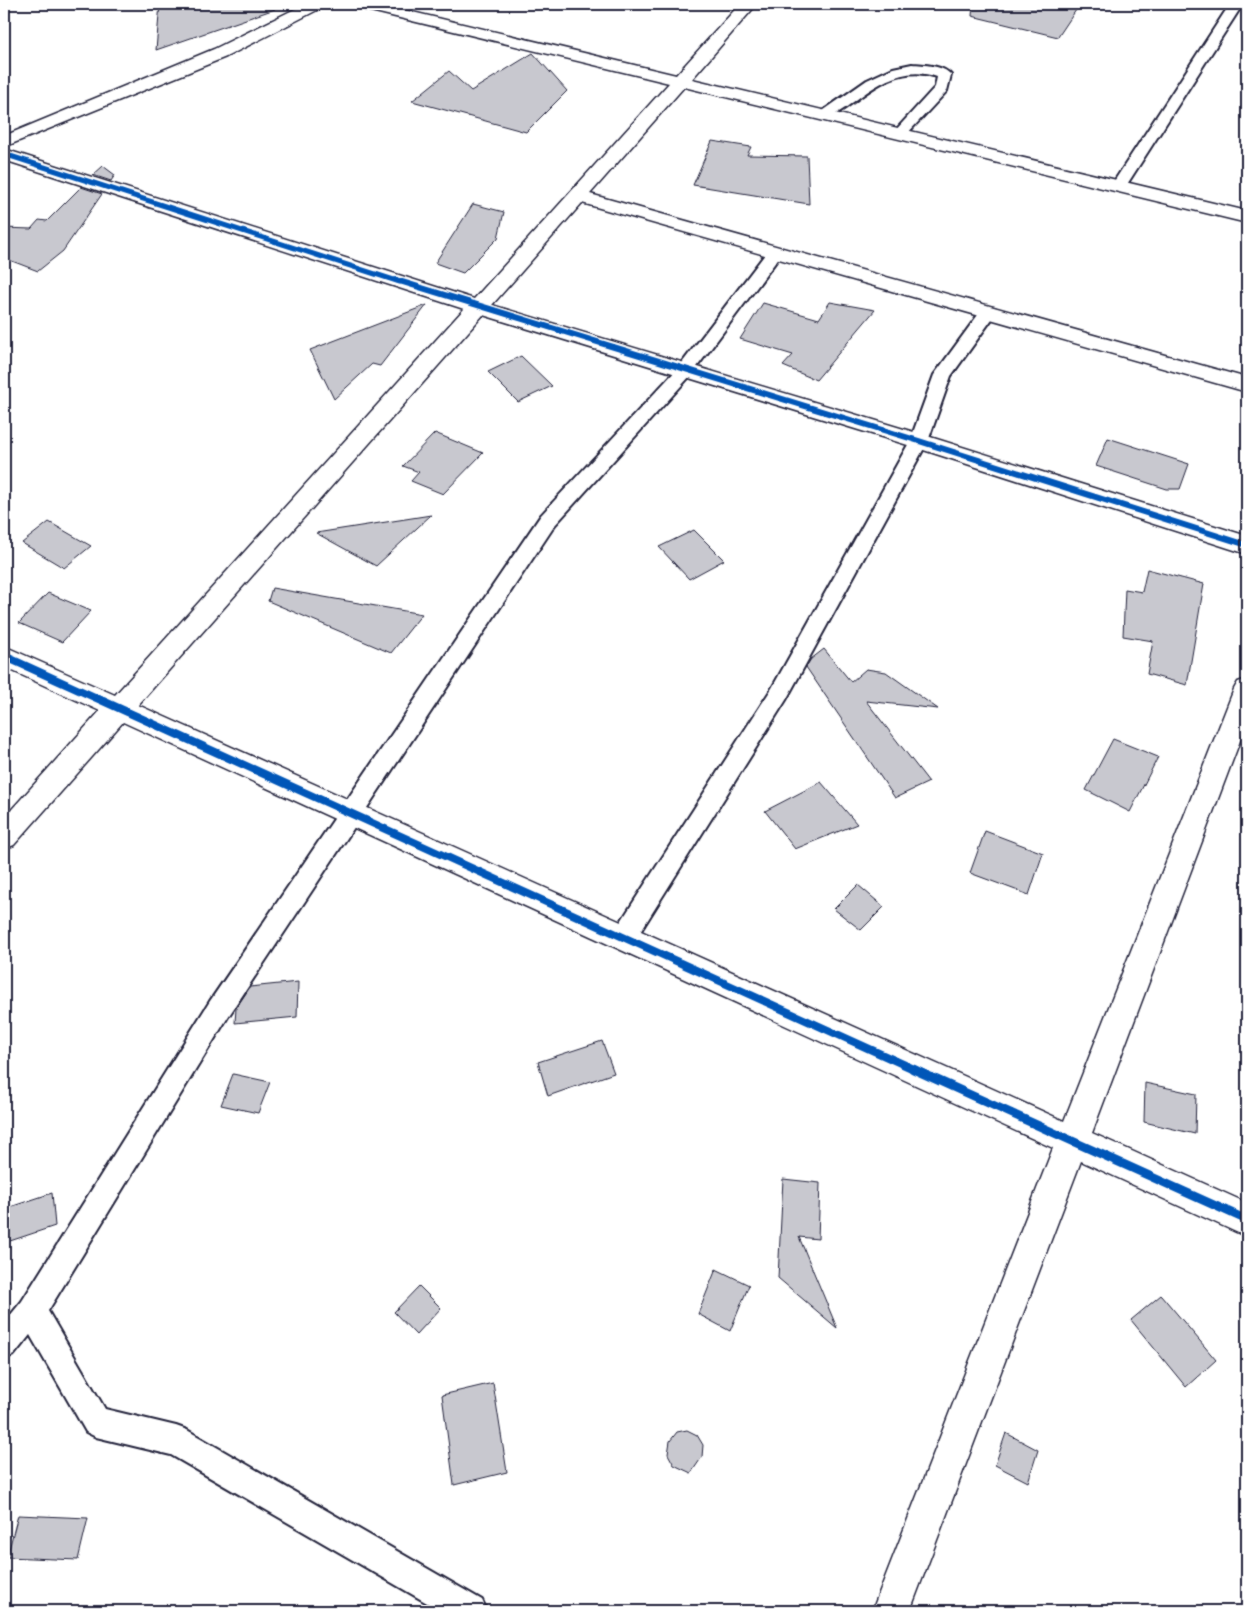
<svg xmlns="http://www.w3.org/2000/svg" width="1251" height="1615" font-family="'Gochi Hand',sans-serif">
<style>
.building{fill:#c8c8cf;stroke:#22223b}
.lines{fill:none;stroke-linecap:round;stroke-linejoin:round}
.service-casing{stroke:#22223b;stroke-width:4}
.minor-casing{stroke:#22223b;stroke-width:3}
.service{fill:#fff;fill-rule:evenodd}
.minor{fill:#fff;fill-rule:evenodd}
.cycleway-far3-casing{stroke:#fff;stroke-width:7}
.cycleway-far2-casing{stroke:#fff;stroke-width:9}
.cycleway-far1-casing{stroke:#fff;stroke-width:11}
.cycleway-casing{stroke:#fff;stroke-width:12}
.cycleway-far3{stroke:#0057b8;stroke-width:5}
.cycleway-far2{stroke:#0057b8;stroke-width:6}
.cycleway-far1{stroke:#0057b8;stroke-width:8}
.cycleway{stroke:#0057b8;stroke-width:9}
</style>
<rect width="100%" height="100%" fill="#fff"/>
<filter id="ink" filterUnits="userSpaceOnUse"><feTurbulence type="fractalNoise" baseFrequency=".02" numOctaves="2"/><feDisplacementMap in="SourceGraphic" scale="10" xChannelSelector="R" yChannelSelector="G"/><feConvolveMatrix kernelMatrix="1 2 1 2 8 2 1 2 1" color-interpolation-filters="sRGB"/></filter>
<g filter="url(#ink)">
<g class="building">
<path d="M160,4H274L275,9L156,50Z"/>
<path d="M973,4H1080L1058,37L972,16Z"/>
<path d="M533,53L567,91L526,132L412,101L449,71L471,91Z"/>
<path d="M712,141L751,147L747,155L807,156L809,204L693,185Z"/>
<path d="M103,166L115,175L111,181L93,175Z"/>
<path d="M81,187L102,194L63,251L38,271L4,258V228L31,229L39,220L47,221Z"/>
<path d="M473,204L504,212L498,238L463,273L435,263Z"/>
<path d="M830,302L875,310L816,380L783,366L793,355L740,339L763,303L819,319Z"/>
<path d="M427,305L380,366L372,364L334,399L310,350Z"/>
<path d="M521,356L552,386L518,402L488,372Z"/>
<path d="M435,433L483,453L443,494L411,481L419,472L403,466Z"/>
<path d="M1108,438L1189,464L1180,489H1167L1096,466Z"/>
<path d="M431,515L376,566L316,533Z"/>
<path d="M49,522L91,546L64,568L22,543Z"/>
<path d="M694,530L724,560L689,579L659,547Z"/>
<path d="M1147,569L1204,584L1187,685L1147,674L1153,641L1123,636L1125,589L1142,592Z"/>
<path d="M272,588L422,614L391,653L268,601Z"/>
<path d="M48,593L91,611L62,642L19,623Z"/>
<path d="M824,649L851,682L866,669L886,672L938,709L866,701L929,782L895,798L806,667L811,659Z"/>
<path d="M1113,739L1158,757L1130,812L1086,790Z"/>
<path d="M821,782L857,824L795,849L765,811Z"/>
<path d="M985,831L1043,853L1029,895L970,873Z"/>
<path d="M858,885L884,907L861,930L834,909Z"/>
<path d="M298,982L297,1017L235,1023L236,1008L250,987Z"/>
<path d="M602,1041L614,1073L548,1096L538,1062Z"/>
<path d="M233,1074L270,1082L258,1113L221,1105Z"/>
<path d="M1145,1083L1196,1094L1195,1134L1144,1122Z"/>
<path d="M783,1179L820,1183L818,1239L799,1237L837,1328L778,1278Z"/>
<path d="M52,1193L55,1226L4,1243V1209Z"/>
<path d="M716,1269L749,1285L730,1331L698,1314Z"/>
<path d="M419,1286L441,1308L416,1335L394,1312Z"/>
<path d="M1161,1295L1216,1360L1186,1387L1131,1320Z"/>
<path d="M493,1383L507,1472L454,1485L442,1395Z"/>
<path d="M687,1430L697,1435L703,1445L702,1457L691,1473L674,1465L668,1454L670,1441L677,1432Z"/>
<path d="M1006,1433L1038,1450L1028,1482L995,1465Z"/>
<path d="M18,1515L88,1518L78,1560L7,1557Z"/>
</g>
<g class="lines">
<g class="service-casing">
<g id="service">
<path d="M1230,4H1243L1124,189H1114L1111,186Z"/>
<path d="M912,64C924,65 943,65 951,75L947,91L905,136H895L893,133L935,87L937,77C882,57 844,124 819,118L817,115L867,80L893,68Z"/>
<path d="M775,247L781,249L783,252L691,375L555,525L228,1017L48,1311L105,1409L176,1426L187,1430L482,1600L487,1611H441L171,1455L96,1437L86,1432L30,1335L14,1355L4,1359V1323L22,1301L210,1001L541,515L679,367L769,249Z"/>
<path d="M989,307L995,308L997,312L951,376L928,441L786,700L632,945L624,948L616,945L612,937L616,929L772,688L910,441L934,375L983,308Z"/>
</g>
</g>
<g class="minor-casing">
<g id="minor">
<path d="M305,4H325L323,7L226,57L4,147V136L214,49Z"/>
<path d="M352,4H379L676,75L740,4H757L692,79L1247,211V223L684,87L590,194L1247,378V392L582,203L492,305L927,436L1247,536V554L911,446L483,315L138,705L1064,1121L1234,689L1238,682L1247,679V722L1092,1133L1247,1203V1237L1081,1161L910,1611H872L1053,1148L123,722L14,845L4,849V818L100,711L4,667V646L115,695L464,309L4,160V149L474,299L669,83L354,7Z"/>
</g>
</g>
<use href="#service" class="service"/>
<use href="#minor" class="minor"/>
<g class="cycleway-far3-casing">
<path id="cycleway-far3" d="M4,154L400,282"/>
</g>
<g class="cycleway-far2-casing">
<path id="cycleway-far2" d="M396,280L919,441L1247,545"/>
</g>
<g class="cycleway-far1-casing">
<path id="cycleway-far1" d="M4,656L916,1070"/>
</g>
<g class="cycleway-casing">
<path id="cycleway" d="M913,1069L1247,1220"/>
</g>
<use href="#cycleway-far3" class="cycleway-far3"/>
<use href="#cycleway-far2" class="cycleway-far2"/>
<use href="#cycleway-far1" class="cycleway-far1"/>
<use href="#cycleway" class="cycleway"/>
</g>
</g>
<rect width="1251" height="1615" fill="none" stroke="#fff" stroke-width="20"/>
<rect x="10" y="10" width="1231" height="1595" fill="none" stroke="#22223b" stroke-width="2" filter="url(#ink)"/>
</svg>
